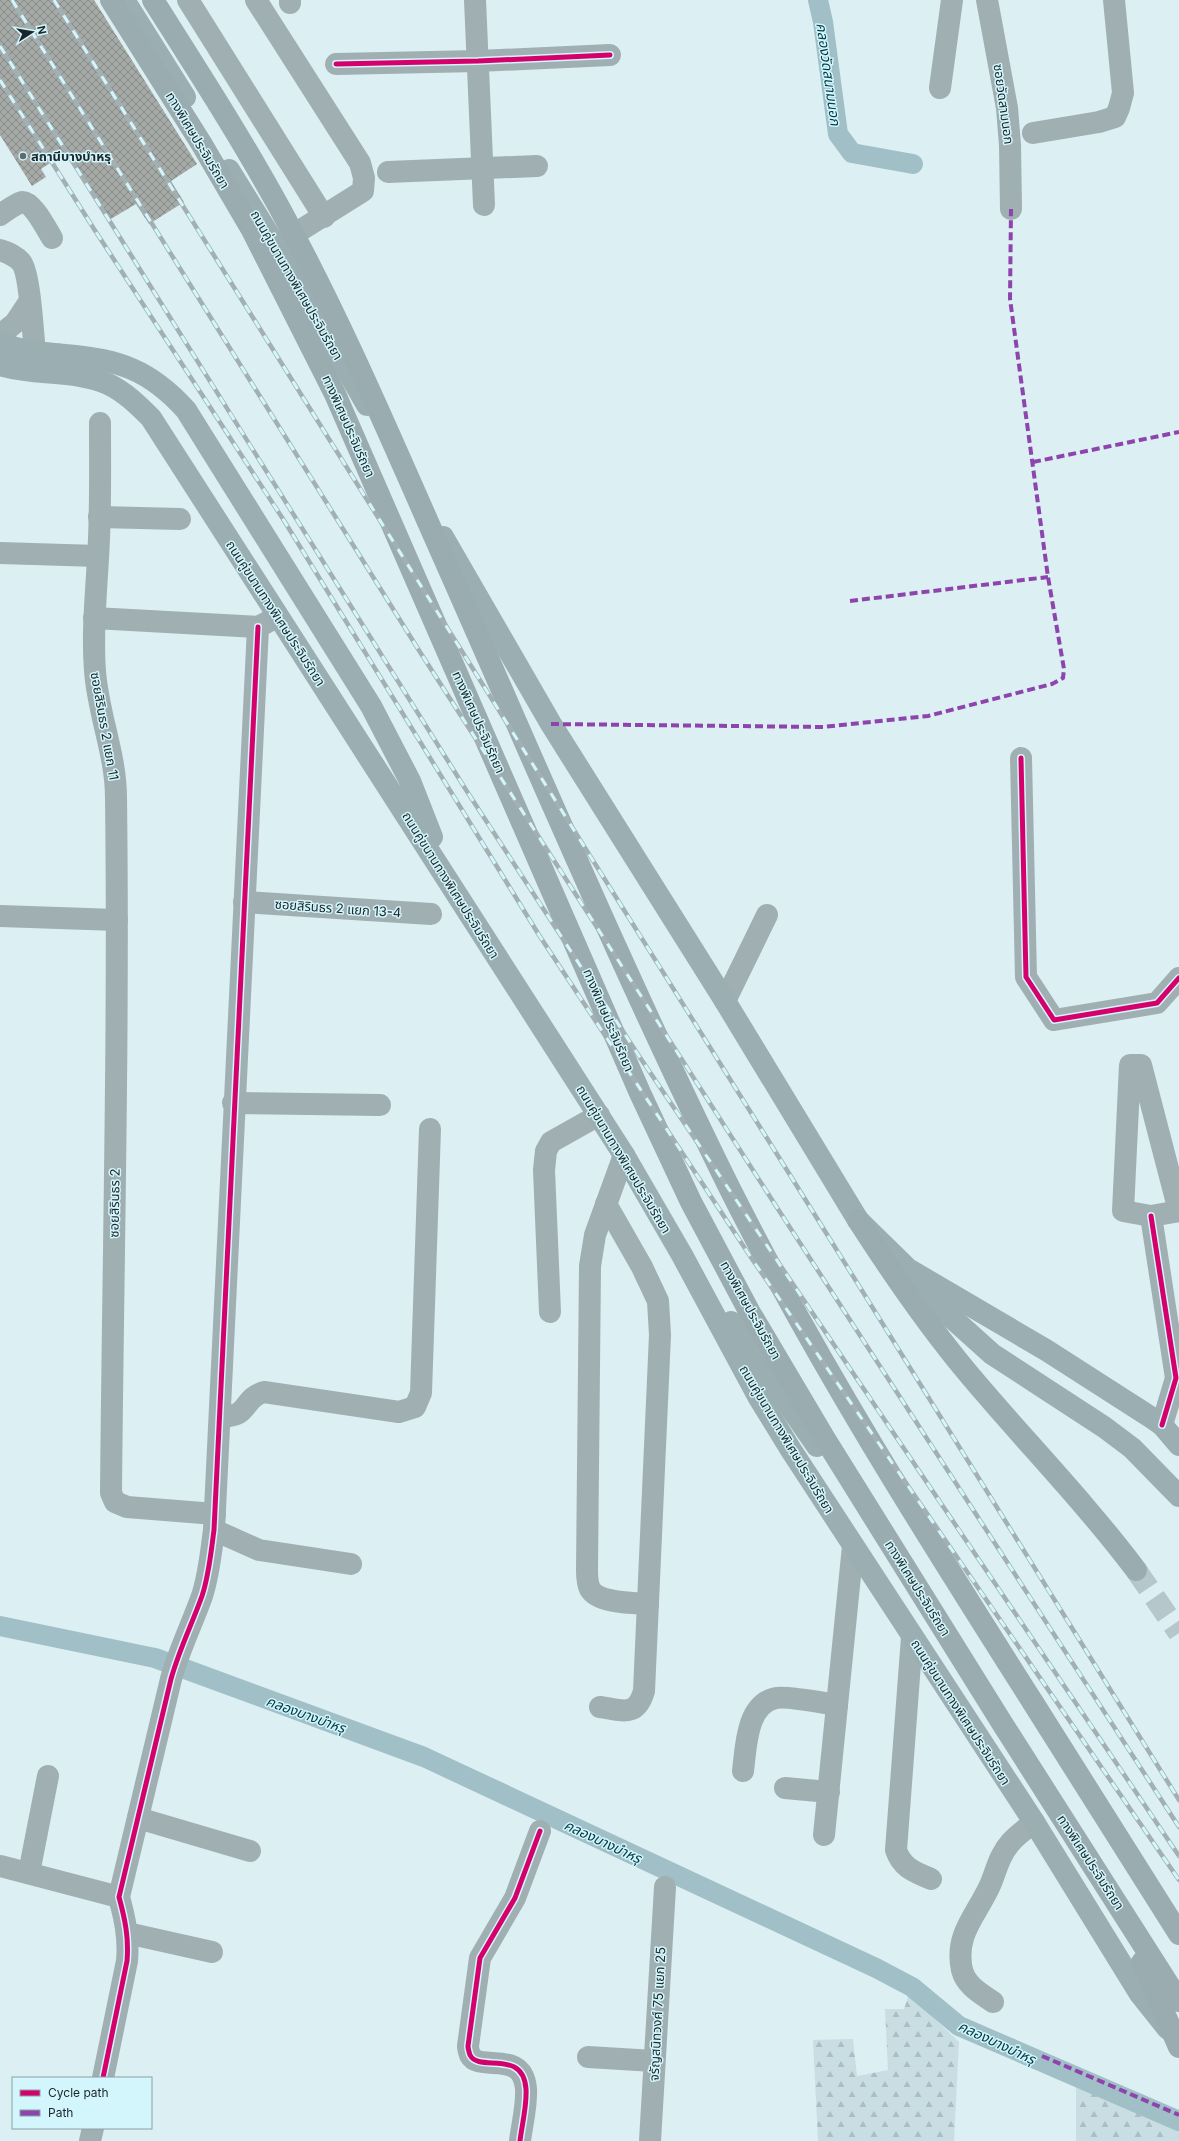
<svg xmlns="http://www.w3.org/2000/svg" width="1179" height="2141" font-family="Inter,'Noto Sans Thai',sans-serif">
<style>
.forest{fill:url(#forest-firs)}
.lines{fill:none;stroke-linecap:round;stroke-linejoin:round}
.canal{stroke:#a0bfc7;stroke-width:20}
.building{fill:url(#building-cross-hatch)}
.highway-tunnel{stroke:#b5c7cb;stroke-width:22;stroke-dasharray:22 11;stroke-linecap:butt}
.minor{stroke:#a0afb2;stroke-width:22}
.major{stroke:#9bafb3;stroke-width:22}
.highway{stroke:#9bacb0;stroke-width:22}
.rail-casing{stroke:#a2b0b3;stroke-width:4.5}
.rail{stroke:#d3f5fc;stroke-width:3;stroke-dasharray:9;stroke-linecap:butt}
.quiet{stroke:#8e44ad;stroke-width:4;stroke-dasharray:8 4;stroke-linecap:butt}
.cycleway-casing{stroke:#d3f5fc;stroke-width:8}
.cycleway{stroke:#d6006c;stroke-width:5}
.poi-dot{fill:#5e6c70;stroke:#d3f5fc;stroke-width:1.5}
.labels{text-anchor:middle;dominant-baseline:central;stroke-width:3;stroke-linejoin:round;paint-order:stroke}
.street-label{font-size:13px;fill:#1a2629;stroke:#d3f5fc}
.poi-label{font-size:13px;font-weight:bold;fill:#1a2629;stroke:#d3f5fc;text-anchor:start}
.water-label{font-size:14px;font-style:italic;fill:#003b45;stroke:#d3f5fc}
</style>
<defs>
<pattern id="forest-firs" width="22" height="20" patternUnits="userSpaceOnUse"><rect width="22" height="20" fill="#c8dee3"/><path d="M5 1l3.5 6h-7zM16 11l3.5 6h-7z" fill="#abbec3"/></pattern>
<pattern id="building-cross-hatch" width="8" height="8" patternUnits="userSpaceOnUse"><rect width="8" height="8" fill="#a5aaa7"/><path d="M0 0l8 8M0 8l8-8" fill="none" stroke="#868a88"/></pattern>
</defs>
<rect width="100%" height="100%" fill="#dceff3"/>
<g class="forest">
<path d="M909,1994L959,2042L954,2141H818L813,2040L853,2039L857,2076L888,2070L885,2009H904Z"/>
<path d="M1076,2087L1179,2129V2141H1076Z"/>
</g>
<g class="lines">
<g class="canal">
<path d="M818,0L823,22L838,134L852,153L913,164"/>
<path d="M0,1626L155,1658L424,1757L876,1968L912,1987L959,2026L1179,2121"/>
</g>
</g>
<path class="building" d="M0,0H94L197,164L171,181L184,202L149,224L136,204L109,220L67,152L41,169L46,177L32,186L0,135Z"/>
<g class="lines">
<path class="highway-tunnel" d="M1136,1570L1179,1633"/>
<g class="minor">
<path d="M188,0L324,217"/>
<path d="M256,0L360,163L364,178L363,191L277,245"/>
<path d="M290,0V3"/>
<path d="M475,0L484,205"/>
<path d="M987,0L1007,108L1010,145L1011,209"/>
<path d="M336,64L478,61L610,55"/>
<path d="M940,88L952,0"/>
<path d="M1033,133L1099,122L1115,117L1119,108L1123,93L1114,0"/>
<path d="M388,172L537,166"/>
<path d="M0,215C6,211 15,204 22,202C32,200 47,230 52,238"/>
<path d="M0,250C8,253 15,255 21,262C30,272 33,335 35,353L39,362L44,367"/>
<path d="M0,335L15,323L29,302"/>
<path d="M100,423C100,468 101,513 98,558C96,595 92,633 95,671C98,714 116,754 116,798C119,1030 113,1262 111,1493L115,1502L127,1507L215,1514"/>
<path d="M99,517L180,519"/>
<path d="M0,553L98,556"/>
<path d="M94,618L258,627L271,620"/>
<path d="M1021,758L1026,977L1054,1020L1157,1003L1179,978"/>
<path d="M244,902L431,914"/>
<path d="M0,916L117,920"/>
<path d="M725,1001L767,915"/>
<path d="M233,1103L380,1105"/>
<path d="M624,1155L595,1235L590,1266L587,1570C587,1576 587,1583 590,1589C598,1603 633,1603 648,1604"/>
<path d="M1179,1211L1141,1065H1130L1123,1211L1151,1216L1179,1211"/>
<path d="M1151,1216L1176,1378L1162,1425"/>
<path d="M550,1312L544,1170L546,1151L551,1142L599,1115"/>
<path d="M221,1416C250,1418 241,1399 264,1392L399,1412L415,1407L421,1393L430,1129"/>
<path d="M214,1530L259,1550L351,1564"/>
<path d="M912,1637L896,1850C902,1868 915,1872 931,1879"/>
<path d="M600,1707C622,1710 636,1718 644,1691L660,1335L658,1301L642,1267L606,1204"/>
<path d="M743,1771C746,1748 746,1704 776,1698C787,1696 824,1703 837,1705"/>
<path d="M785,1788L829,1792"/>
<path d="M138,1818L250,1851"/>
<path d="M824,1835L853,1546"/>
<path d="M0,1866L119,1897"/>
<path d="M29,1873L48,1776"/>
<path d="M127,1933L212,1952"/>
<path d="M993,2002C982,1994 966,1986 962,1970C954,1933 978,1914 991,1883C997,1868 1000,1854 1011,1842C1017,1835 1026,1829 1034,1822"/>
<path d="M588,2057L654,2061"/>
<path d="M103,2078L127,1961C129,1938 125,1919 119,1897L171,1679C179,1650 192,1624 202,1596C209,1575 211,1552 214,1530L258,627"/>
<path d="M90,2141L93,2128"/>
<path d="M520,2141C522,2124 527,2106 526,2089C523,2048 479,2073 470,2055C469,2052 468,2048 468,2046L480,1958L515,1898L540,1831"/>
<path d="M650,2141L665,1887"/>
</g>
<g class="major">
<path d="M124,0L185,97"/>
<path d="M229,170L276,246L367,405"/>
<path d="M0,342C24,353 40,352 65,355C118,359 150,370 186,410L371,706L410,781L432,837"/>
<path d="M0,365C35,376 75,369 108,384C125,392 138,405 151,418L624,1155L682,1255L759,1398L791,1450L1034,1822L1140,1994L1168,2029"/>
<path d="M443,537L551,724L725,1001L858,1220L908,1269L1046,1350L1152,1418L1162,1425L1179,1445"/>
<path d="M920,1283L952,1318L992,1354L1104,1427L1132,1448L1179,1496"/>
<path d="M731,1322L817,1446"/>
</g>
<g class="highway">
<path d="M111,0L201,143L252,230L335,394L640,1093L691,1202L749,1311L825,1439L1002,1723L1179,2001"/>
<path d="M153,0C196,68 240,136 279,207C341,320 391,439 443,556C537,768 627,981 730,1189C819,1366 926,1534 1032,1701C1082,1779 1130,1857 1179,1934"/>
<path d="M858,1220C892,1273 927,1324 967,1372C1023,1439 1084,1501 1136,1570"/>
<path d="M1142,1962L1179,2047"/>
</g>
<g class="rail-casing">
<g id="rail">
<path d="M12,0L420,652L776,1206L1179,1827"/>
<path d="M54,0L800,1191L1179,1800"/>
<path d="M0,46L468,793L639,1056L1179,1856"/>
<path d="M0,80L94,229L283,519L539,935L752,1259L1179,1880"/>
</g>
</g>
<use href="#rail" class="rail"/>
<g class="quiet">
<path d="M1033,462L1179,432"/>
<path d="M850,601L1048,577"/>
<path d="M551,724L823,727L928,716L1052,684L1063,678L1064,669L1048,577L1010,299L1011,209"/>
<path d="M1042,2056L1179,2115"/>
</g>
<g class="cycleway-casing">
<g id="cycleway">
<path d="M336,64L478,61L610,55"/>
<path d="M1021,758L1026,977L1054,1020L1157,1003L1179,978"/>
<path d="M1151,1216L1176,1378L1162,1425"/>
<path d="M103,2078L127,1961C129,1938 125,1919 119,1897L171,1679C179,1650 192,1624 202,1596C209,1575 211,1552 214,1530L258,627"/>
<path d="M520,2141C522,2124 527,2106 526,2089C523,2048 479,2073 470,2055C469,2052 468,2048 468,2046L480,1958L515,1898L540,1831"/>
</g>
</g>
<use href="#cycleway" class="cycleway"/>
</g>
<circle class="poi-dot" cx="23" cy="156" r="4"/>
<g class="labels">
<g class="street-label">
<text transform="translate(1004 104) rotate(82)">ซอยวัดสามนอก</text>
<text transform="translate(198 140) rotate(59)">ทางพิเศษประจิมรัถยา</text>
<text transform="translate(297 285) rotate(60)">ถนนคู่ขนานทางพิเศษประจิมรัถยา</text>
<text transform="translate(349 426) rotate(66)">ทางพิเศษประจิมรัถยา</text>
<text transform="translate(276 613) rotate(57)">ถนนคู่ขนานทางพิเศษประจิมรัถยา</text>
<text transform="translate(479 722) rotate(66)">ทางพิเศษประจิมรัถยา</text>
<text transform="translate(105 726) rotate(80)">ซอยสิรินธร 2 แยก 11</text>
<text transform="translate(451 885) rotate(58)">ถนนคู่ขนานทางพิเศษประจิมรัถยา</text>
<text transform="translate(338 908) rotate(4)">ซอยสิรินธร 2 แยก 13-4</text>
<text transform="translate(609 1020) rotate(67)">ทางพิเศษประจิมรัถยา</text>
<text transform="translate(624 1159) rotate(59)">ถนนคู่ขนานทางพิเศษประจิมรัถยา</text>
<text transform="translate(114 1203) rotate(-89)">ซอยสิรินธร 2</text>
<text transform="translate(751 1310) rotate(61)">ทางพิเศษประจิมรัถยา</text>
<text transform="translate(787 1439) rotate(59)">ถนนคู่ขนานทางพิเศษประจิมรัถยา</text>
<text transform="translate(918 1588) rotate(58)">ทางพิเศษประจิมรัถยา</text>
<text transform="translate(961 1712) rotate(57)">ถนนคู่ขนานทางพิเศษประจิมรัถยา</text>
<text transform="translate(1091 1862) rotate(57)">ทางพิเศษประจิมรัถยา</text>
<text transform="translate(657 2014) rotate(-87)">จรัญสนิทวงศ์ 75 แยก 25</text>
</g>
<g class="poi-label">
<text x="31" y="156">สถานีบางบำหรุ</text>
</g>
<g class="water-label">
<text transform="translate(829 74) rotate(82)">คลองวัดสนามนอก</text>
<text transform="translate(306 1714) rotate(20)">คลองบางบำหรุ</text>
<text transform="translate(603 1841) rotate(25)">คลองบางบำหรุ</text>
<text transform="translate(997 2042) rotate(25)">คลองบางบำหรุ</text>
</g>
</g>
<rect x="12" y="2077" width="140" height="52" fill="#d3f5fc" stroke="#89a2a8"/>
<rect x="20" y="2090" width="20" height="6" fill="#d6006c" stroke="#89a2a8"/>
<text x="48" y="2097" font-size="12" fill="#1a2629">Cycle path</text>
<rect x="20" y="2110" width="20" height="6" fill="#8e44ad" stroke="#89a2a8"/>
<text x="48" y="2117" font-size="12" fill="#1a2629">Path</text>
<g transform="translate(32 32) rotate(78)" stroke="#d3f5fc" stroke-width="3" paint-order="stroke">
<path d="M0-3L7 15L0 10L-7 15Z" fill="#1a2629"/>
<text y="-6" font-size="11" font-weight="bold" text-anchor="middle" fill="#1a2629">N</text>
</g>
</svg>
